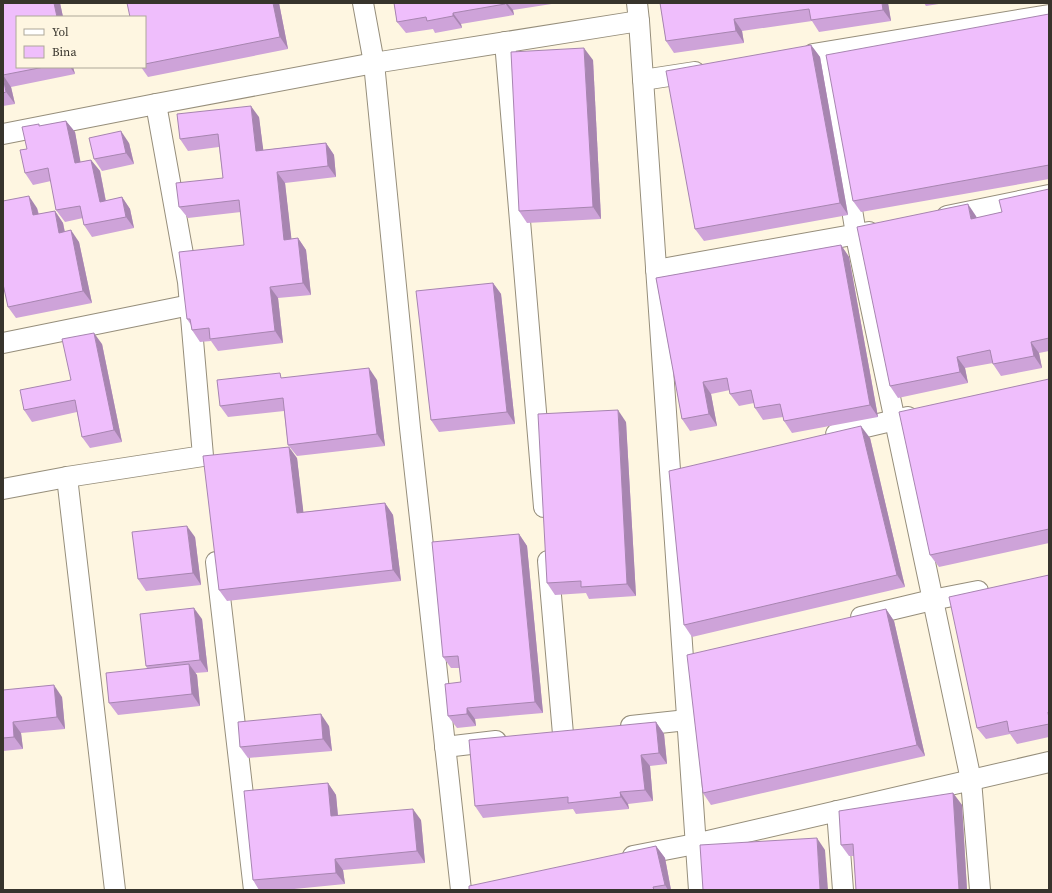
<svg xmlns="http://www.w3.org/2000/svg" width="1052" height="893" font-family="'Source Serif 4',serif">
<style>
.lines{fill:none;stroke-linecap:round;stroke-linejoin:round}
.street-casing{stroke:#968e7b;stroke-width:22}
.street{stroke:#fff;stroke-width:20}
.wall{fill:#cea3d9}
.shaded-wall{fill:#a785b0}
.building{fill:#efbefc;stroke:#a785b0}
</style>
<rect width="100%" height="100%" fill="#fef6e1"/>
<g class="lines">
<g class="street-casing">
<g id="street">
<path d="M363,3L374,63L410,428L461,890"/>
<path d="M637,3L639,21"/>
<path d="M505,42L544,507"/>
<path d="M826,53L858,246L971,780L980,890"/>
<path d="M813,54L1049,15"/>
<path d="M643,80L695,72"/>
<path d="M156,104L374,63L639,21L699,890"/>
<path d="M3,134L156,104L188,282L203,456L67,477L3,489"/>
<path d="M947,216L1049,195"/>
<path d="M656,270L869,232"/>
<path d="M3,343L190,305"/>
<path d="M836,434L908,417"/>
<path d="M67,477L115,890"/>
<path d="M548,561L563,734"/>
<path d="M216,562L254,890"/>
<path d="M861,617L932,600L978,591"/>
<path d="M631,726L687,720"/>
<path d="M445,747L496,741"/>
<path d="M837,811L843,890"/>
<path d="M633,856L695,844L1049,762"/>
</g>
</g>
<use href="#street" class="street"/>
</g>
<g class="wall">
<path d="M3,3H60L63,17H17V67H73L75,74L11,87L15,104L3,106Z"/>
<path d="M279,3L288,49L148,77L141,67H145V64Z"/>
<path d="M394,3H558L513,10L514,15L461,24L462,28L435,33L433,29L406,33L397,22Z"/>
<path d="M660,3H888L891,21L819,32L812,21L742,31L744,43L674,53L666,41Z"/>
<path d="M924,3H945L926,6Z"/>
<path d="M1049,14V179L861,212L853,201Z"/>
<path d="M811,45L820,57L848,215L704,241L695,229Z"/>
<path d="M593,60L601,219L527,223L519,211Z"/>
<path d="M259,117L263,150L326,143L334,155L336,177L285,183L291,239L298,238L306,250L311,295L278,298L283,343L218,351L211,341L200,342L192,330L191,325L187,319L244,245L241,212L188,218L179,207L223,178L219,147L188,151L180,139Z"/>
<path d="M66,121L75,132L80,162L91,160L100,171L106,201L122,197L130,209L134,228L92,237L84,225L83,218L65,222L56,210L51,181L33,185L25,173L27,149L40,126Z"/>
<path d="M129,143L134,164L102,171L94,159Z"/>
<path d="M1049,189V351L1039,353L1042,368L1001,376L993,364V363L965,368L968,383L898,398L890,386L976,216L977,218L1002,212Z"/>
<path d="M37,208L39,214L55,211L63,223L65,232L79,242L92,303L16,318L8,307Z"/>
<path d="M841,245L849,257L878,417L792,433L784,421L783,417L763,420L755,408L754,403L739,406L730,394V390L711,394L717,426L690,431L682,419L656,278Z"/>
<path d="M493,283L501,294L515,424L439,432L431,420Z"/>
<path d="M102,344L122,442L90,448L82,437L77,412L32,422L24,410L71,380Z"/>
<path d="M283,378L377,380L385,446L297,456L288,445L284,411L228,417L220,406Z"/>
<path d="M1049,379V543L939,567L930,555Z"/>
<path d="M626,422L636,596L589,599L586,593L555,595L547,583Z"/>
<path d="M870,438L905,587L692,637L684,625Z"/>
<path d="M297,458L303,512L385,503L393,515L401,581L227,601L219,590Z"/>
<path d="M519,534L527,546L543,713L475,719L476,726L457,728L448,716L461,682L460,668H451L443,657Z"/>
<path d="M195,537L201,585L146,591L138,579Z"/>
<path d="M1049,575V737L1017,744L1010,734L986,739L977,728Z"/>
<path d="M886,609L894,621L925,756L711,805L703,793Z"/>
<path d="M202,619L208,672L195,673L197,675L200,706L118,715L109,703L147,668L146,666Z"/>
<path d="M3,690L62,697L65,729L21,733L23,749L3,751Z"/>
<path d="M656,722L664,734L667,764L650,766L653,801L628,804L629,809L576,814L573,809L483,818L475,806Z"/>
<path d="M329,726L332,751L248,758L240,747Z"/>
<path d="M328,783L336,795L338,815L421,820L425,863L343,870L345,884L284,890H259L253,880Z"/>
<path d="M953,793L962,805L967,890H856L854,856H849L841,845Z"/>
<path d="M656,846L665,858L671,890H469Z"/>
</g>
<g class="shaded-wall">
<path d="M54,3H60L63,17H57Z"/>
<path d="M273,3H279L288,49L280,37Z"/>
<path d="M505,3H507L513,10L514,15Z"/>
<path d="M882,3H888L891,21L883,10Z"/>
<path d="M453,13L461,24L462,28L453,16Z"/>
<path d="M734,19L742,31L744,43L736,31Z"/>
<path d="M811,45L820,57L848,215L840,203Z"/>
<path d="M584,48L593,60L601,219L593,207Z"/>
<path d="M70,67H73L75,74Z"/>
<path d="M3,75L11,87L15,104L6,92Z"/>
<path d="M251,106L259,117L265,163L256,151Z"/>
<path d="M66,121L75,132L83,175L75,163Z"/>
<path d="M121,131L129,143L134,164L126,153Z"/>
<path d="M326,143L334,155L336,177L328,166Z"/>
<path d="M91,160L100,171L108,213L100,202Z"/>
<path d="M277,172L285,183L293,252L284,240Z"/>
<path d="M29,196L37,208L41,227L33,215Z"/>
<path d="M122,197L130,209L134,228L126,217Z"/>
<path d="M968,204L976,216L979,230L971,219Z"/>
<path d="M55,211L63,223L67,244L59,233Z"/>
<path d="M71,230L79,242L92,303L83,291Z"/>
<path d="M298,238L306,250L311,295L303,283Z"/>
<path d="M841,245L849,257L878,417L870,405Z"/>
<path d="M493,283L501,294L515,424L507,412Z"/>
<path d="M270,287L278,298L283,343L275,331Z"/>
<path d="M94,333L102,344L122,442L114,430Z"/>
<path d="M1031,342L1039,353L1042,368L1034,356Z"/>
<path d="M957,357L965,368L968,383L960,372Z"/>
<path d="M369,368L377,380L385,446L377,434Z"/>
<path d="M703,382L711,394L717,426L709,414Z"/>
<path d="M618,410L626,422L636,596L627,584Z"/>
<path d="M861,426L870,438L905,587L897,575Z"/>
<path d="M289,447L297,458L305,525L297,513Z"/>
<path d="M385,503L393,515L401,581L393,570Z"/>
<path d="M187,526L195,537L201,585L193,573Z"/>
<path d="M519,534L527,546L543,713L535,702Z"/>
<path d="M194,608L202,619L208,672L200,660Z"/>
<path d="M886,609L894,621L925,756L917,745Z"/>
<path d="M189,664L197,675L200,706L192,694Z"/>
<path d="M54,685L62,697L65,729L57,717Z"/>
<path d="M467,708L475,719L476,726L467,714Z"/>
<path d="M321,714L329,726L332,751L323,739Z"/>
<path d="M13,722L21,733L23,749L14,737Z"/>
<path d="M656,722L664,734L667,764L659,753Z"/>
<path d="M641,755L650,766L653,801L645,790Z"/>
<path d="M328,783L336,795L339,828L331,816Z"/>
<path d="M620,792L628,804L629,809L621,797Z"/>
<path d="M953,793L962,805L967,890H959Z"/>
<path d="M413,809L421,820L425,863L417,851Z"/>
<path d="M817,838L825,850L828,890H820Z"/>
<path d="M656,846L665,858L671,890H668L665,885Z"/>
<path d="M335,859L343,870L345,884L336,873Z"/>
</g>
<g class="building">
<path d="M3,3H54L57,17H17V67H44L3,75Z"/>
<path d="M127,3H273L280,37L145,64V17H130Z"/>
<path d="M394,3H505V4L453,13V16L427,21L426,17L397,22Z"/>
<path d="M660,3H882L883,10L811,20L809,9L734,19L736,31L666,41Z"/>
<path d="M1049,14V165L853,201L826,55Z"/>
<path d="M811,45L840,203L695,229L666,71Z"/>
<path d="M584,48L593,207L519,211L511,52Z"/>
<path d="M3,76L6,92L3,93Z"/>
<path d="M251,106L256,151L326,143L328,166L277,172L284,240L298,238L303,283L270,287L275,331L210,339L209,328L192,330L190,319H187L179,252L244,245L239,200L179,207L176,183L223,178L218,134L180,139L177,114Z"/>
<path d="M66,121L75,163L91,160L100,202L122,197L126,217L84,225L80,206L56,210L48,168L25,173L20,150L27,149L22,127L39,124V126Z"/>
<path d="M121,131L126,153L94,159L89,138Z"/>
<path d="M1049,189V338L1031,342L1034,356L993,364L990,350L957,357L960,372L890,386L857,227L968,204L971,219L1002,212L999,200Z"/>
<path d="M29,196L33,215L55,211L59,233L71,230L83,291L8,307L3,284V201Z"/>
<path d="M841,245L870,405L784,421L780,404L755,408L751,390L730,394L727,378L703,382L709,414L682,419L656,278Z"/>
<path d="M493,283L507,412L431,420L416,291Z"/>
<path d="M94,333L114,430L82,437L75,400L24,410L20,390L71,380L62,339Z"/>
<path d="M369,368L377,434L288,445L283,398L220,406L217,380L280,373L281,378Z"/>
<path d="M1049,379V529L930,555L899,412Z"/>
<path d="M618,410L627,584L581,587V581L547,583L538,414Z"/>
<path d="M861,426L897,575L684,625L669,471Z"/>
<path d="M289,447L297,513L385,503L393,570L219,590L203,456Z"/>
<path d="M187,526L193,573L138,579L132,532Z"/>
<path d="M519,534L535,702L467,708V714L448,716L445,684L461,682L458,656L443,657L432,542Z"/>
<path d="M1049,575V712H1048L1049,719V724L1009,732L1007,721L977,728L949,597Z"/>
<path d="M194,608L200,660L146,666L140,614Z"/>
<path d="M886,609L917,745L703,793L687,655Z"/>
<path d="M189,664L192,694L109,703L106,673Z"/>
<path d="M54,685L57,717L13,722L14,737L3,738V690Z"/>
<path d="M321,714L323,739L240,747L238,722Z"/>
<path d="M656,722L659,753L641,755L645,790L620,792L621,797L568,803V797L475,806L469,740Z"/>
<path d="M328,783L331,816L413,809L417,851L335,859L336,873L253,880L244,791Z"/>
<path d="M953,793L959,890H856L853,844L841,845L839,811Z"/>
<path d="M817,838L820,890H703L700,845Z"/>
<path d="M656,846L665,885L653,887L654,890H469V886Z"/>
</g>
<rect width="1052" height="893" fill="none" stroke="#37342c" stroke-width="8"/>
<rect x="16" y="16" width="130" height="52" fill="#fef6e1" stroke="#aea899"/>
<rect x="24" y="29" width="20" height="6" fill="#ffffff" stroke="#aea899"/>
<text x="52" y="36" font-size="12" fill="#37342c">Yol</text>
<rect x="24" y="46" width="20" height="12" fill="#efbefc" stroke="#aea899"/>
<text x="52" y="56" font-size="12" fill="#37342c">Bina</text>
</svg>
